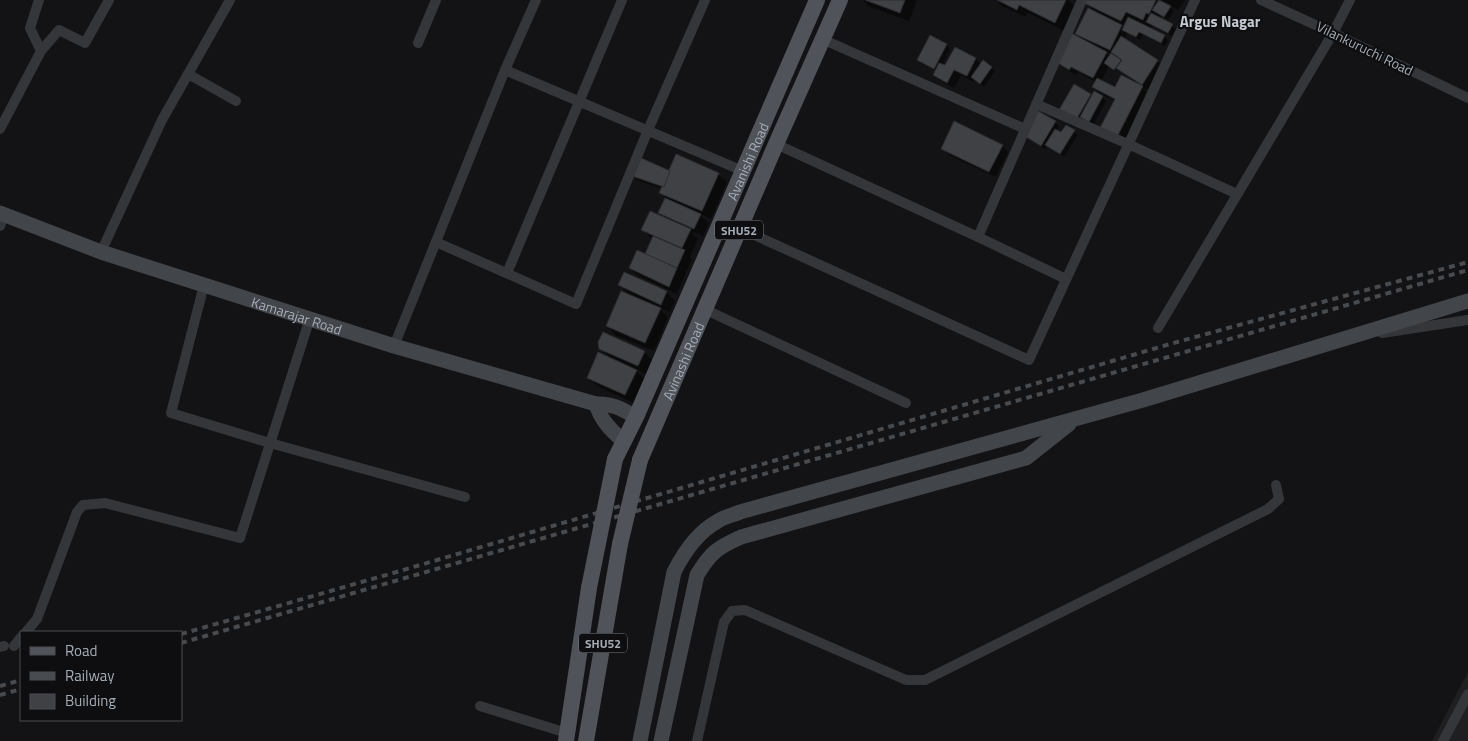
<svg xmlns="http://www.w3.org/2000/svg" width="1468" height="741" font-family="'Titillium Web',sans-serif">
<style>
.built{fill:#1f1f22}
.shadow{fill:#0007;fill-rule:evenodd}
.building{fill:#3f4145;stroke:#2d2d31}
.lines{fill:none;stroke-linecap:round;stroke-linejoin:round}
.minor{stroke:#34363a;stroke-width:10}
.secondary{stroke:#42454a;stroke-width:15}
.primary{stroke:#505359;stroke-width:16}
.rail{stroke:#474a4f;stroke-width:4;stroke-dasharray:6 5;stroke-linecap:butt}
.primary-bridge{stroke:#505359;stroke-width:16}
.labels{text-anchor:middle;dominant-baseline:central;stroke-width:4.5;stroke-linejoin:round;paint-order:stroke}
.shield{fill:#0e0e10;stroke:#777d84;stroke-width:1}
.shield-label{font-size:12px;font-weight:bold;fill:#a4acb6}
.street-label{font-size:14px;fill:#a4acb6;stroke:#0e0e10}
.neighbourhood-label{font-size:15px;font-weight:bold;fill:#c5cad2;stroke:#0e0e10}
</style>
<rect width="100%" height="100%" fill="#131315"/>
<path class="built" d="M1468,672V741H1432Z"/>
<g class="shadow">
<path d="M863,0H917L909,21L868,6Z"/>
<path d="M996,0H1069L1075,7L1063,30L1028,13L1025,17L1002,6Z"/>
<path d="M1088,0H1185L1178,10L1168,4L1174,11L1168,20L1161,16L1159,18L1176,29L1172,36L1153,26L1151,30L1164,36L1168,40L1165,46L1143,35L1140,40L1127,33L1124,40L1157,61L1163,67L1148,90L1143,88L1149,94L1124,143L1108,134L1115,101L1100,93L1094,87L1096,82L1078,72L1076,75L1065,69L1059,63L1084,41L1077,34L1097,14L1086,3ZM1102,49L1112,54L1110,57ZM1109,66L1116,70L1118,68L1132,80L1131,82L1115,89L1101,81Z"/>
<path d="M946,45L950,49L942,65L945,67L955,48L976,59L981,65L991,68L995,71L984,87L975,79L973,82L961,75L954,88L941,81L934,75L937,71L923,64L919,60Z"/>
<path d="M1090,95L1092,97H1102L1106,101L1093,125L1083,118L1080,123L1064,114Z"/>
<path d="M1055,122L1059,126L1056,131L1061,134L1074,131L1078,135L1064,157L1047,145L1045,149L1025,135Z"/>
<path d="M1002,146L1008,152L996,177L949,155L942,148Z"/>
<path d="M670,172L718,174L727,182L711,219L699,214L709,223L703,236L691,231L698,239L690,257L692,259L677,294L639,276L630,268L645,256L653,239L643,230L667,219L660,212L670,202L661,192L663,189L637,180L633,176Z"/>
<path d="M624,273L667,292L675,301L670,312L659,308L668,317L654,351L615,335L607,326L631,296L619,284Z"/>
<path d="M601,348L644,352L652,360L646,374L634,369L645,379L634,403L597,386L588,378L611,359Z"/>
</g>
<g class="building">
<path d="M865,0H905L900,13Z"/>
<path d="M997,0H1066L1055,23L1019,5L1017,10Z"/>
<path d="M1086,0H1156L1149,14L1146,13L1143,20L1126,12L1121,21L1084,3Z"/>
<path d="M1159,0L1171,6L1164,17L1152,10Z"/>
<path d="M1088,8L1122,25L1110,50L1075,34Z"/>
<path d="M1151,13L1173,24L1168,33L1146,22Z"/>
<path d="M1128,17L1165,35L1161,43L1139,32L1136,37L1122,30Z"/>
<path d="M1071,33L1107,52L1093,78L1071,67L1069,70L1058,63Z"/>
<path d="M930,35L947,44L934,69L917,60Z"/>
<path d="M1121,36L1158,60L1142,85L1116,68L1122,60L1111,52Z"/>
<path d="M955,47L976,58L967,76L954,70L947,83L933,75L939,63L945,65Z"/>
<path d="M1111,53L1121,60L1114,70L1104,63Z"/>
<path d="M983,60L992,67L980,84L971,77Z"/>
<path d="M1121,75L1143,86L1117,137L1100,128L1115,99L1092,87L1097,78L1115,87Z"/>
<path d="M1074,84L1091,94L1076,120L1059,110Z"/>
<path d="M1094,91L1103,96L1089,122L1080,117Z"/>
<path d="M1038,111L1056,121L1041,146L1023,135Z"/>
<path d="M954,121L1003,145L989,172L941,149Z"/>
<path d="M1066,125L1075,130L1060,154L1045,145L1055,129L1061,132Z"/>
<path d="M676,154L719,173L702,211L659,193Z"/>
<path d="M641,158L668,170L670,171L664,187L632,176Z"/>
<path d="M665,198L701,214L694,229L658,213Z"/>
<path d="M650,211L691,229L682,248L641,230Z"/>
<path d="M653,236L685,250L677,268L645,254Z"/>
<path d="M637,250L677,268L669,287L629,268Z"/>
<path d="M624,272L667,291L661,305L618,285Z"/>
<path d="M621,291L661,308L645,343L606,326Z"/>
<path d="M603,332L645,351L638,366L599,349L598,342Z"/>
<path d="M598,352L637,370L625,395L587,378Z"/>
</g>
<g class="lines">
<g class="minor">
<path d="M1261,0L1333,33L1468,98"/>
<path d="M822,39L1025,129"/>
<path d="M418,43L436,0"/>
<path d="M41,51L59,30L85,43L109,0"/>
<path d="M505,70L743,171"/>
<path d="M188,74L236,101"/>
<path d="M1036,104L1128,144L1237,194"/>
<path d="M0,129L41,51L30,28L39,0"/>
<path d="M776,144L978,237L1082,0"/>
<path d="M0,226L4,215"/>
<path d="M739,228L1029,360L1195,0"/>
<path d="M978,237L1066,279"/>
<path d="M436,242L576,304L648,130L705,0"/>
<path d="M101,252L162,120L230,0"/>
<path d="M507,273L622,0"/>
<path d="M204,285L171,413L270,443L465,497"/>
<path d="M704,309L906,403"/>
<path d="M1158,328L1333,33L1350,0"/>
<path d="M1382,333L1468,320"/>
<path d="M394,346L505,70L536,0"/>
<path d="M26,632L37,619L77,512L83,505L105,503L240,538L310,318"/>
<path d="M14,646L21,637"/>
<path d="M0,647L4,646"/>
<path d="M480,706L567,733"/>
<path d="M697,741L724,622L732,611L745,610L906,680H925L1268,509L1279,499L1276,485"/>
<path d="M1443,741L1468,694"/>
</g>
<g class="secondary">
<path id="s1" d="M0,213L101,252L394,346L596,404C612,403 622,409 636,417"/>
<path d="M596,404C601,421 611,430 624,442"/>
<path d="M640,741L674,572C684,552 698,532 718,521C724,517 733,515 740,512L1143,400L1468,301"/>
<path d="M661,741L697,575C711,552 717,548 741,537L1026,458L1069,424"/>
</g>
<g class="primary">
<path id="s2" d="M615,459L636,417L817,0"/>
<path id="s3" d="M640,460L776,144L840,0"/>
<path d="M566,741L589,588"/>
<path d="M586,741L620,544"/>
</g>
<g class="rail">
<path d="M181,634L393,573L1170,344L1468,262"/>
<path d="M181,643L1468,270"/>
<path d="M0,686L21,680"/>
<path d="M0,695L21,689"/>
</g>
<g class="primary-bridge">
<path d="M620,544L640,460"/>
<path d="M589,588L615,459"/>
</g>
</g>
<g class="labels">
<g class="shield">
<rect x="715" y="220.5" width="48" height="19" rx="4"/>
<rect x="579" y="633.5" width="48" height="19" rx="4"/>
</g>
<g class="shield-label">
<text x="739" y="230">SHU52</text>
<text x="603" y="643">SHU52</text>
</g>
<g class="street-label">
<text transform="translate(1365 48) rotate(26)">Vilankuruchi Road</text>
<text stroke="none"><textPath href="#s2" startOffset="326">Avanishi Road</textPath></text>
<text stroke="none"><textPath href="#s1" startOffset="314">Kamarajar Road</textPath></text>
<text stroke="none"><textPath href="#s3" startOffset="108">Avinashi Road</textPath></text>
</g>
<g class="neighbourhood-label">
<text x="1220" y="21">Argus Nagar</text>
</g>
</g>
<rect x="20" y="631" width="162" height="90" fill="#0e0e10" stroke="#4a4d52"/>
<rect x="30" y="647" width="25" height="8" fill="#505359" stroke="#4a4d52"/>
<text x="65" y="656" font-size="15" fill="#a4acb6">Road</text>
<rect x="30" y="672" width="25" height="8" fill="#474a4f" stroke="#4a4d52"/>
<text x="65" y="681" font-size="15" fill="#a4acb6">Railway</text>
<rect x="30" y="694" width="25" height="15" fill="#3f4145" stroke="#4a4d52"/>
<text x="65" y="706" font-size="15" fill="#a4acb6">Building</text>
</svg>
